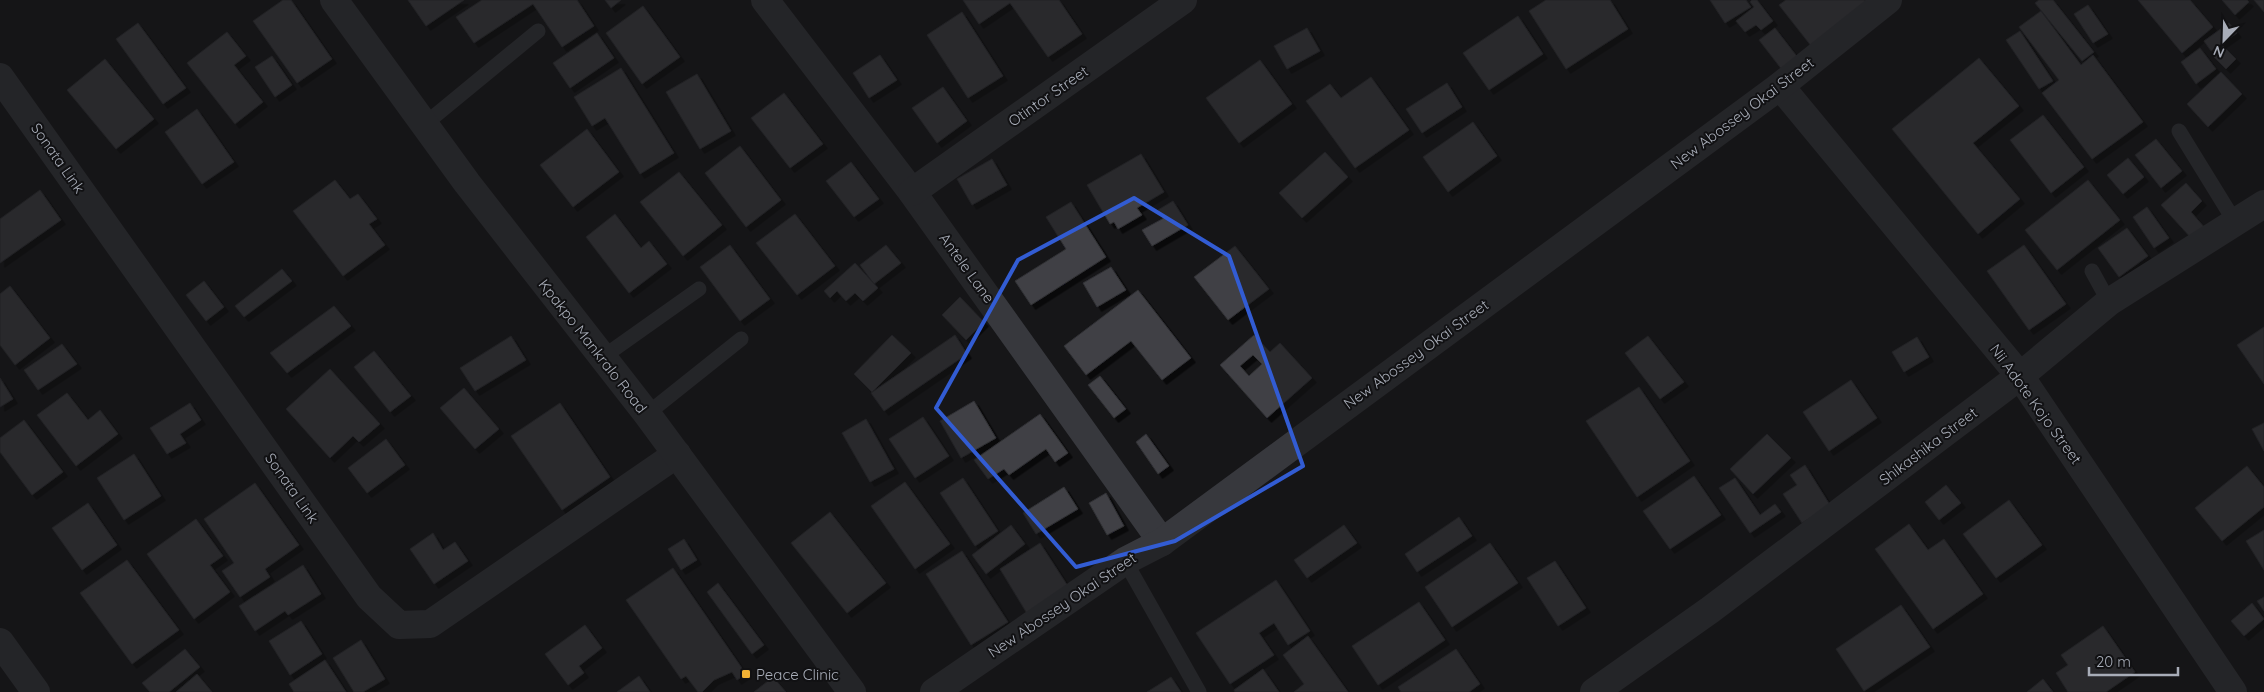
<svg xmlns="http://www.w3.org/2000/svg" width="2264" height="692" font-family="Quicksand,sans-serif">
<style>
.building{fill:#404145;stroke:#303034;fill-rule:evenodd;filter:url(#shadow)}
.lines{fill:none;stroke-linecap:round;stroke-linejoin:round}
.service{stroke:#37383d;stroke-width:15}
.minor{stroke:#37383d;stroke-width:28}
.tertiary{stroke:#37383d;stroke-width:28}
.marked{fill:none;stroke:#325cd3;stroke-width:4;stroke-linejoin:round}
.poi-dot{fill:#f2b134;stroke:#111113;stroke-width:2}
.labels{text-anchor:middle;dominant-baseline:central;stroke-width:4;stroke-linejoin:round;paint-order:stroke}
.street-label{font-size:15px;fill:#a8adb8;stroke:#111113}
.poi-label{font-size:15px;fill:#a8adb8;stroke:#111113;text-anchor:start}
</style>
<defs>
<filter id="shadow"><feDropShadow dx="4.5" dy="4.5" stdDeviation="0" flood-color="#0009"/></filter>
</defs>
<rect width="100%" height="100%" fill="#161618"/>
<g class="building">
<path d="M283,0H291L332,59L297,83L253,21Z"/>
<path d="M408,0H464L426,26Z"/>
<path d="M482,0H577L594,26L562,47L533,4L474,43L456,17Z"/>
<path d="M605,0H621L611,8Z"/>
<path d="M963,0H1059L1082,34L1048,57L1010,3L979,24Z"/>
<path d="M1546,0H1610L1628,29L1566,69L1529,11Z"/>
<path d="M1710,0H1746L1751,7L1725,23Z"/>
<path d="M1752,0H1757L1773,21L1761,30L1756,25L1745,32L1736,21L1754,7L1750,2Z"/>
<path d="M1786,0H1864L1867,4L1812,47L1779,5Z"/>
<path d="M2039,0H2053L2094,52L2082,61L2035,3Z"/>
<path d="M2138,0H2190L2213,27L2182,53Z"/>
<path d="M2222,0H2247L2249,2L2235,15Z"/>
<path d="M2254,0H2264V12Z"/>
<path d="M2088,5L2108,34L2093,43L2074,14Z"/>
<path d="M643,6L680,57L642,84L606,33Z"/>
<path d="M2041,11L2081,65L2093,55L2143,122L2092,159L2042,93L2059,80L2019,27Z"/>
<path d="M962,12L1003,76L968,98L927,35Z"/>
<path d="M1518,16L1543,54L1489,90L1463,53Z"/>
<path d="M138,23L186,88L163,104L116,39Z"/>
<path d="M2229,23L2237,33L2211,51L2204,41Z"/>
<path d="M1307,28L1320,51L1287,69L1274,46Z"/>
<path d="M1775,28L1799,59L1783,71L1759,40Z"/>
<path d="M2020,31L2053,81L2039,89L2006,40Z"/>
<path d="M227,32L246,56L234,65L263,102L235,124L187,63Z"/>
<path d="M597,33L614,58L570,88L553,63Z"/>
<path d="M2223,46L2236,59L2226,69L2213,56Z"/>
<path d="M2200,48L2216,69L2196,84L2181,62Z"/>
<path d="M880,55L897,80L869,98L853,73Z"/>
<path d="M272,56L292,85L275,97L255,67Z"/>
<path d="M1979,58L2019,106L1973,143L2020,199L1978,234L1892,129Z"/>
<path d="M105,59L154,119L116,149L67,90Z"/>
<path d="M1260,60L1292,104L1239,143L1206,98Z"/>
<path d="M621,68L674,153L640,174L605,118L592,126L574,97Z"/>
<path d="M2221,72L2242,94L2208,127L2187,104Z"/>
<path d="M697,74L731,131L700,149L666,92Z"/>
<path d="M1371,77L1409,130L1355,168L1306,101L1330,84L1341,98Z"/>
<path d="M1447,83L1462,107L1422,133L1406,109Z"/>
<path d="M943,87L967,121L937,143L912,108Z"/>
<path d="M784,93L823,144L790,168L751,118Z"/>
<path d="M197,109L234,162L202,184L165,132Z"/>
<path d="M2043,115L2084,167L2051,193L2010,140Z"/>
<path d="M1473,122L1497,156L1448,192L1423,157Z"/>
<path d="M587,129L619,172L573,207L540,165Z"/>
<path d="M2156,139L2182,171L2161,188L2135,155Z"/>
<path d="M740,146L781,200L746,227L705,173Z"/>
<path d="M1325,152L1348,177L1302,218L1279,193Z"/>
<path d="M1141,154L1164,192L1137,208L1142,215L1118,229L1114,222L1110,224L1087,185Z"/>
<path d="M2128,158L2144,177L2123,194L2107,175Z"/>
<path d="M992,159L1007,185L972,205L957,179Z"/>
<path d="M851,162L879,199L854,217L826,181Z"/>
<path d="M679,172L722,225L683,256L640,202Z"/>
<path d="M335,180L350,199L358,194L377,219L369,224L385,245L343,276L293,211Z"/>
<path d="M2088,180L2120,220L2057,270L2025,230Z"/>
<path d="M2186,183L2202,201L2191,212L2205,228L2192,239L2161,205Z"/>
<path d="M40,190L61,220L0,263V219Z"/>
<path d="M1173,201L1188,225L1152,246L1142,230L1164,218L1158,210Z"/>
<path d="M1071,202L1106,257L1031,305L1015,281L1066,249L1046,217Z"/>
<path d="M2147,207L2169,238L2154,248L2133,217Z"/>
<path d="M615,214L641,248L649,241L667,264L629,293L586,237Z"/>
<path d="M795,214L835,266L797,295L756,243Z"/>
<path d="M2127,228L2148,256L2119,277L2098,248Z"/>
<path d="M730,245L770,299L740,321L700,267Z"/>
<path d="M886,245L901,263L874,284L860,265Z"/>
<path d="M2024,245L2066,304L2029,330L1987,271Z"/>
<path d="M1235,246L1269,289L1228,320L1194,277Z"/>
<path d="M855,263L878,288L863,301L855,293L846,301L837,291L830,298L824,291Z"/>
<path d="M1111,267L1126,290L1097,307L1083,283Z"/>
<path d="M282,269L292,281L244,317L235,306Z"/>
<path d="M204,281L224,307L206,321L186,295Z"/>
<path d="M10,286L50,338L15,365L0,345V294Z"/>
<path d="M1138,290L1191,358L1162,380L1131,341L1086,375L1064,346Z"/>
<path d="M960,297L984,322L966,340L942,315Z"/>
<path d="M334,306L351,326L287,373L270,353Z"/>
<path d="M2264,327V384L2237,345Z"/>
<path d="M892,335L911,353L872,392L854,374Z"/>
<path d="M955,335L967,354L884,411L871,393Z"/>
<path d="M1254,335L1270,352L1280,343L1312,378L1267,418L1220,365ZM1253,355L1262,364L1249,376L1240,366Z"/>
<path d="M511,336L526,360L475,391L460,368Z"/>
<path d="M1648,336L1684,382L1660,399L1625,353Z"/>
<path d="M1917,337L1929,357L1904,372L1892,352Z"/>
<path d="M62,344L77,364L38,390L24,370Z"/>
<path d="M374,351L411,396L390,412L354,367Z"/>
<path d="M330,369L380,424L359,442L353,436L330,458L286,409Z"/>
<path d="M1100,376L1126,409L1114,418L1088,385Z"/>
<path d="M0,378L13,399L0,407Z"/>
<path d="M1851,380L1877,418L1829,451L1803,412Z"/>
<path d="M1639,387L1690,461L1637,497L1586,421Z"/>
<path d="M464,388L499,429L475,449L440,408Z"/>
<path d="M67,393L88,420L100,410L118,434L76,466L37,415Z"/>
<path d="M974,401L996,438L961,458L940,421Z"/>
<path d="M190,403L201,420L180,434L186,443L167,454L150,428Z"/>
<path d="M560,403L610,477L562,510L511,436Z"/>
<path d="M1040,414L1068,453L1055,462L1046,449L1009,475L1004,469L988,479L974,460Z"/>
<path d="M923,417L949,456L915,478L889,439Z"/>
<path d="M866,419L894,469L870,482L842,433Z"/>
<path d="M24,420L63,472L32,495L0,452V438Z"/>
<path d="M2264,423V451L2252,429Z"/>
<path d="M1146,434L1169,466L1158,474L1136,442Z"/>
<path d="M1767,434L1791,458L1753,494L1730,469Z"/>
<path d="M386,439L405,465L367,493L348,468Z"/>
<path d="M134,454L161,496L124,520L97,478Z"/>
<path d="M1805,465L1830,505L1802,523L1783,494L1797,485L1790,475Z"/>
<path d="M2247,466L2264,487V507L2222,541L2195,508Z"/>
<path d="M1694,476L1721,515L1670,549L1643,511Z"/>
<path d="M963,478L998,531L975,546L940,493Z"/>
<path d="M1735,478L1760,515L1775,504L1781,512L1750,533L1719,488Z"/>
<path d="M905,482L950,544L915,569L871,506Z"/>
<path d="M255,483L299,545L265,569L270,577L240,597L222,571L234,563L204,519Z"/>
<path d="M1946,485L1961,503L1939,520L1925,502Z"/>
<path d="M1064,487L1078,509L1036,534L1023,513Z"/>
<path d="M1106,493L1124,526L1107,535L1089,503Z"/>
<path d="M2009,500L2042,545L1996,578L1963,534Z"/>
<path d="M88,503L117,545L82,570L52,528Z"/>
<path d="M830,512L886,583L847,613L791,543Z"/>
<path d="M1459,517L1472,536L1417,572L1405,554Z"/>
<path d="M196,519L223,556L210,565L230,592L194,619L147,554Z"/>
<path d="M1909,524L1928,550L1944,539L1983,594L1933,629L1875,549Z"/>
<path d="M1011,525L1025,544L986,574L972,555Z"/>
<path d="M1344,525L1357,543L1307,578L1294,560Z"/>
<path d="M2264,530V570L2246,541Z"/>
<path d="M433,533L443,550L455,542L468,561L434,584L410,549Z"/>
<path d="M684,539L697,560L681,570L668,549Z"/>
<path d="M1040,543L1073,594L1031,620L1000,569Z"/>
<path d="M1490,543L1518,583L1452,627L1425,587Z"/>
<path d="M962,551L1008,622L971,645L926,574Z"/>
<path d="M127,560L179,630L132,664L80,593Z"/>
<path d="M1555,561L1586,608L1558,626L1527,578Z"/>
<path d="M303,565L321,594L288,615L285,611L255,631L239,606Z"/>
<path d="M673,568L746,674L737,680L732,672L714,680L702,692H698L686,676L681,679L626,600Z"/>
<path d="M1276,580L1310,631L1288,645L1274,623L1259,633L1274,655L1230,684L1196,633Z"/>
<path d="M718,583L764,645L752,654L707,592Z"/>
<path d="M2264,597V611L2257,601Z"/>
<path d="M1419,602L1445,640L1378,685L1352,646Z"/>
<path d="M2252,603L2264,619L2244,636L2231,621Z"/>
<path d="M1901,605L1930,647L1864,691L1836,649Z"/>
<path d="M301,621L322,654L290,675L269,641Z"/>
<path d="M585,625L602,648L579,666L584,673L568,685L545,654Z"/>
<path d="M2103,626L2135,672L2106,692H2068L2056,673L2068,665L2061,655Z"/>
<path d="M1308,636L1348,692H1294L1304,684L1283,655Z"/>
<path d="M361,640L385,679L363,692H354L333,658Z"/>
<path d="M185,649L200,667L169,692H150L142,683Z"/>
<path d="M1456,649L1480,684L1469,692H1401L1398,687Z"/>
<path d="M325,660L346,692H294L289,684Z"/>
<path d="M1263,669L1279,692H1235L1234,690Z"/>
<path d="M197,674L212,692H176Z"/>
<path d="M639,676L650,692H617Z"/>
<path d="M773,677L786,692H754Z"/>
<path d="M1171,677L1181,692H1147Z"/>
<path d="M2043,679L2053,692H2027Z"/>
</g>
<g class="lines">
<g class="service">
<path d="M425,124L538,31"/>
<path d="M2179,131L2235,222"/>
<path d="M2092,271L2109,302"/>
<path d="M603,357L699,289"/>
<path d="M647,414L741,339"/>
<path d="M1125,561L1199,692"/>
</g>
<g class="minor">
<path d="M765,0L912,192L1162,542"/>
<path d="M0,77L369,597L399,625L430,624L677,454"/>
<path d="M1780,86L2020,376L2233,692"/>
<path d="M912,192L1183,0"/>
<path d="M0,642L36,692"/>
<path d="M934,692L1125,561L1162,542L1780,86L1888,0"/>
<path d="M1594,692L1710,610L2020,376L2109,302L2264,204"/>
</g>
<path class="tertiary" d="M334,0L467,183L647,414L852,692"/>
</g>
<path d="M0 0H2264V692H0ZM1134,198L1229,256L1303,466L1175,541L1076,567L936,408L1018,260Z" fill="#161618" fill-opacity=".55" fill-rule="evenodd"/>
<path class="marked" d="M1134,198L1229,256L1303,466L1175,541L1076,567L936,408L1018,260Z"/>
<rect class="poi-dot" x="741" y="669" width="10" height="10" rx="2.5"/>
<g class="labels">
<g class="street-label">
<text transform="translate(1048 96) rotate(-35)">Otintor Street</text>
<text transform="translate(1742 113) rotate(-37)">New Abossey Okai Street</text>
<text transform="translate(58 158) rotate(55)">Sonata Link</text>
<text transform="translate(967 268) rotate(54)">Antele Lane</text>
<text transform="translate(593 346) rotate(52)">Kpakpo Mankralo Road</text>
<text transform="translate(1416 354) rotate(-36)">New Abossey Okai Street</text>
<text transform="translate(2036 404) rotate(54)">Nii Adote Kojo Street</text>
<text transform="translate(1928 446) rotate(-37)">Shikashika Street</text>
<text transform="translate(292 488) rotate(55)">Sonata Link</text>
<text transform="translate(1062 605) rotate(-34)">New Abossey Okai Street</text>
</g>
<g class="poi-label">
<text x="756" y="674">Peace Clinic</text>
</g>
</g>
<g transform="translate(2224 40) rotate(203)" stroke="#111113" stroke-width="4" paint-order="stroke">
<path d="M0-4L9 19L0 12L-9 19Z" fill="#a8adb8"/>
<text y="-8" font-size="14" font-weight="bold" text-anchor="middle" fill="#a8adb8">N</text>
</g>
<path d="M2089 667v8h89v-8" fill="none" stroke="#a8adb8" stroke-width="2.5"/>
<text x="2096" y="667" font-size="15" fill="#a8adb8" stroke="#111113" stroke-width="4" paint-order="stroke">20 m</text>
</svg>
